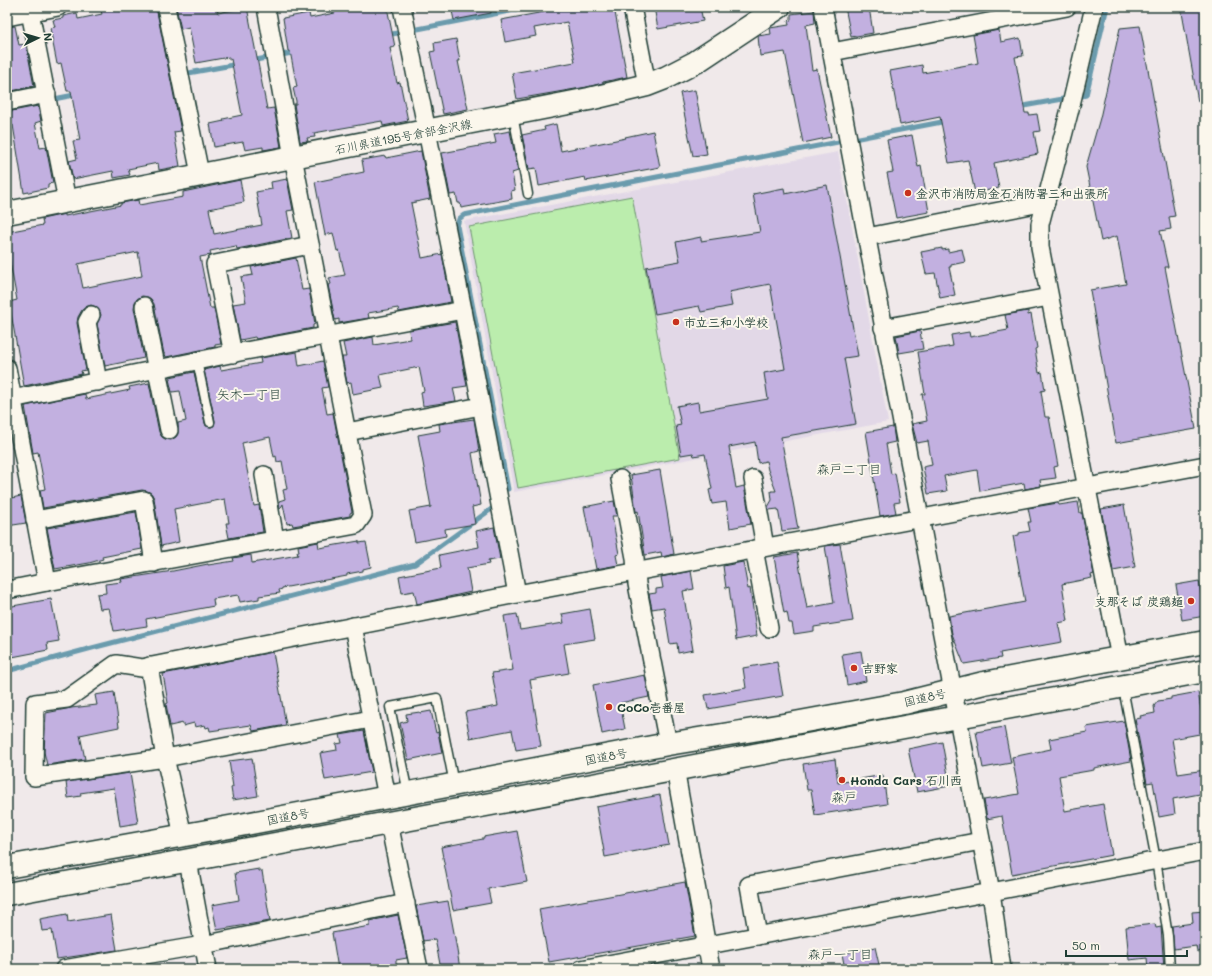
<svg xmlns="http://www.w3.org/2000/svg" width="1212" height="976" font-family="Mali,'Klee One',sans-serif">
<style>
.built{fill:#e2d8e7}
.green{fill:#bbedad;stroke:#6d9570}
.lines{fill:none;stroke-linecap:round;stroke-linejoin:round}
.stream{stroke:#6b9bad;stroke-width:5}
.building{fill:#c2b0e0;stroke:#1f3d34;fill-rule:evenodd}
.service-casing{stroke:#1f3d34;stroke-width:11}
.minor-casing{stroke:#1f3d34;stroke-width:20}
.secondary-casing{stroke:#1f3d34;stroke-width:25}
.trunk-casing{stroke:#1f3d34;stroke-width:25}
.service{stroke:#fbf7ec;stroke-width:8}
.minor{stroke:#fbf7ec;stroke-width:17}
.secondary{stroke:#fbf7ec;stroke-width:22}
.trunk{stroke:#fbf7ec;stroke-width:22}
.poi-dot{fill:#c8321e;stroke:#fbf7ec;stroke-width:1.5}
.labels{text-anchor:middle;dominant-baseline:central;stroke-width:4;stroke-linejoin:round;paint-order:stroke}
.street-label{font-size:12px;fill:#1f3d34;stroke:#fbf7ec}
.poi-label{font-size:12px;font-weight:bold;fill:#1f3d34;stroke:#fbf7ec;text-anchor:start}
.neighbourhood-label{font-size:13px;fill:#1f3d34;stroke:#fbf7ec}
</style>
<rect width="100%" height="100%" fill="#f0e9ea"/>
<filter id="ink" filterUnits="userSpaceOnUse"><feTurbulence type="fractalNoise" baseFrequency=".025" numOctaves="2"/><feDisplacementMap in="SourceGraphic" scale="8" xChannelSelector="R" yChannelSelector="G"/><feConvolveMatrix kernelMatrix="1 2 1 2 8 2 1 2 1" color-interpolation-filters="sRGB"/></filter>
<g filter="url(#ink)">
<path class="built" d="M838,152L888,422L514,492L464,221Z"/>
<path class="green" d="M632,196L680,458L518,488L469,227Z"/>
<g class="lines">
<g class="stream">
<path d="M387,35L530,7"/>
<path d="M251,61L297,52"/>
<path d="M183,74L238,64"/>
<path d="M1082,96L1086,95L1107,7"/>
<path d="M49,100L79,94"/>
<path d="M1018,107L1063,99"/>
<path d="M508,489L457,226L459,219L464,215L564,195L947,121"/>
<path d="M7,671L92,648L415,564L497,505"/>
</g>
</g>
<g class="building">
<path d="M107,7H156L181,131L174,132L180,166L159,170L158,163L128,169L130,175L114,178L113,171L73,179L69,161L77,159L73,141L80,140L71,91H67L61,63L57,64L50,28L55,27L53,20L63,18V16L77,13L78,19L102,14L100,8Z"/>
<path d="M176,7H217L218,13L247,7L267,109L274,108L281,147L263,150V147L245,150L243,142L214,147L210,124L224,121L223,119L242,115L231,59L229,60V57L196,63L189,27L181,29Z"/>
<path d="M334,7H387L395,47L390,48L397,83L400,82L408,121L383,126L382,121L314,133L315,137L307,138L308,141L300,142L294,104H296V101L293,88L297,87L290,51H288L283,18L309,13L310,18L335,13Z"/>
<path d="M451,7H490L491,13L454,20Z"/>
<path d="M543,7H614L627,77L603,82V83L587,87L517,99L512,73L575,62L567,22L534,28L536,36L505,42L501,20L544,12Z"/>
<path d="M654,7H700L703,21L658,29Z"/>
<path d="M845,7H869L873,33L851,37Z"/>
<path d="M1181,7H1205V101L1198,102Z"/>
<path d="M814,11L815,23L806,25L812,70L817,69L831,137L803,143L785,52L760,56L758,36L771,34L770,28L789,25L788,21L791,20V14Z"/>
<path d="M15,26L19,45L26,44L34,86L7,92V27Z"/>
<path d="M1140,26L1175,216L1169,217L1171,229L1160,231L1168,267H1165L1196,429L1116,443L1090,290L1126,284L1117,236L1101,241L1086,167L1100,118L1120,28Z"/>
<path d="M999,30L1001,42L1020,38L1023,56L1015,57L1025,113H1029V115L1037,114L1040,131L1034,132L1038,154L994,163L999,188L975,193L968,160L949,163L940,117L900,125L890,71L922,65L923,73L978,63L973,35Z"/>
<path d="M456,39L460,61H458L468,109L443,114L430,52L435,51L434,43Z"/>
<path d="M695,90L707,154L693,156L680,93Z"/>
<path d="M38,106L41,121L35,123L40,148L46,147L53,183L48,184V188L24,193L13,125L7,126V112Z"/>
<path d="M556,124L561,151L626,138L625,137L653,131L660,167L586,181L585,177L539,186L536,168L529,169L522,135L545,130L544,127Z"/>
<path d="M510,131L518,171L512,173L515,190L511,191L512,199L461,208L460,203H458L456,194L450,195L442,153L496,143L494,134Z"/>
<path d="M912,135L918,167L921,166L929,212L896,218L887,173L893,172L887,140Z"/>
<path d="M421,151L430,199L411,203L422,258L442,254L451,302L399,312L398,308L368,313L369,318L339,323V319L335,320L328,285L331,284L329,278L345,275L339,250L337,251L333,233L325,235L315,182L364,172L362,160L385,156L386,158Z"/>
<path d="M287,179L293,210L287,211L292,238L237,249L236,246L210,251L211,255L200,257L210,308H214L221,344L215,345V347L166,357L165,354H164L154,304L151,299L148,297L142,296L137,299L135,302L134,308L144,358L105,366L97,324L101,315L99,310L96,307L91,305L86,307L82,310L78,317L77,323L86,370L81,371L82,374L24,386L9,302L17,300L7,246V232L43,225L42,219L65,214V216L121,205V203L138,200L139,205L183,197V192L240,180L244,202L209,209L214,234L262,225L256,192L272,189L271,182ZM138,252L142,276L83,288L78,264Z"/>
<path d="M827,185L858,356L844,358L856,424L781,437L798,529L782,531L778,509L769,510L768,507L772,500L771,491H776L768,470L766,461L758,463L755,442L729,447L736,488L744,486L751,524L730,528L726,502L712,504L709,490L712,489L705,454L694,456L693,453L681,455L676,426L681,425L677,406L698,402L699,411L768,399L764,373L785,369L770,284L729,292L732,306L701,312L699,306L655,314L646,267L680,261L676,242L701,237V241L760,232L753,194L784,188L785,194Z"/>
<path d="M942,248V250L948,249V252L962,249L965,262L951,265V267H949L955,295L940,298L935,273L926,274L921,252Z"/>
<path d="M296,258L302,290L309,289L315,324L313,325V328L256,339L255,337L240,340L233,304L246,302L241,277L253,275L251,267Z"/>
<path d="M1028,311V315L1031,314L1037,348L1035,349L1039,373L1042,372L1045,390L1041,391L1045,417H1049L1058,466L1054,467L1056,478L1040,480L1041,486L1025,489L1024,483L980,491L977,470L944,476L947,491L928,494L923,467L932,465L928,441L917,443L912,424L927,421L922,394H925L918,352L953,346L951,335L969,332L970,337L1008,330L1005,315Z"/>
<path d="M455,322L467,386L453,388L456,401L423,406L421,392L424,391L419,367L380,375L383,388L353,394L351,382L347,383L342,357H346L343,343L373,337L374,345L410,339L409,330Z"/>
<path d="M920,331L923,349L899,353L896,336Z"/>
<path d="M297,352L299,366L323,361L328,387L322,388L327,414L333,413L352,512L350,513V516L293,526L292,523L287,524L283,504L280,509L279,501L285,499L283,490L287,489L282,461L277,462L276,456L274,457L270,437L242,443L254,506L259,505L263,532L229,538L226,523H229L225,499L174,509L179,542L161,546L154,498L151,493L147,491L142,490L43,508L40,490L45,489L38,452L33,453L25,406L85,394L86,399L130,390L129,387L149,383L159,432L162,437L165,439L171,440L176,437L178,434V423L186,421L180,391L172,392L169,379H170V377L194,372L205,423L206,426L211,427L214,426L215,421L204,370L220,366L221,370L261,363L260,358Z"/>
<path d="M474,419L479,451L472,453L481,505L472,507L475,524L445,529L446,536L415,542L409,511L431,507L418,435L440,431L439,424Z"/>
<path d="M893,427L895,442L886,444L891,474L895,473L900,502L894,503L896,513L880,516L866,432Z"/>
<path d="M660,470L674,554L662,557L661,552L645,555L638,511L636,512L634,497L631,475Z"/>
<path d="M21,496L26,523L7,526V499Z"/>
<path d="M614,501L617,516H612L619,554L616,555L618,565L596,569L584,507Z"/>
<path d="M1078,502L1080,513H1082L1094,574L1091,575L1092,578L1062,584L1068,621L1058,623L1062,642L1000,653L1001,658L964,664L952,634L949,616L1025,602L1013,536L1019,535V533L1030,531L1028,522H1031L1028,508L1058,503L1059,505Z"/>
<path d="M1124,505L1135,567L1113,571L1101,509Z"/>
<path d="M136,512L142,549L102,557L103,559L89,563L55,569L47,528Z"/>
<path d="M494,527L500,559L488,561L489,564L467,568L471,592L417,604L414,591L402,593L399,576L441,568L439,555L479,547L476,531Z"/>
<path d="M359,541V543L366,542L371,567L363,569V571L347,574V576L282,588V589L279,590L280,593L259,596V599L240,602L238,595L213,599L214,606L146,619L147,626L114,631L109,608L100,609L97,594L106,593L105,584L122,582L121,579L173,571L208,564V565L234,561L233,558L251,555L252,563L298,555L297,552H299L298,546L318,542L319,548Z"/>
<path d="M840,544L853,621L814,627V631L794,634L792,623H789L787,612L784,613L774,557L797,553L807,608L834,603L825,546Z"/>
<path d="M743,562L748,589L750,588L757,636L736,640L729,587L726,588L723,566Z"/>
<path d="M691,571L694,589L683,591L693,650L678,653L677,643L670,644L664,607L652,609L649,594L656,593V589L663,588L661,577Z"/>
<path d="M1199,581L1205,616L1182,620L1176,585Z"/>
<path d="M51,599L59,641L47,643L48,650L7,658V607Z"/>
<path d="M590,609L595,639L564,644L569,673L530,680L541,746L516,750L512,730L470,738L465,712L498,706L492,673L513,670L504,616L517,614L520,630L564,623L562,614Z"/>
<path d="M861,651L866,681L847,685L842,654Z"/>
<path d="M273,652L286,725L253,731L251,725L210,731L209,727L206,728L205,725L195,727L194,723L183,726V723L170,726L166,704L168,703L163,674Z"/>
<path d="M777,662L783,696L708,709L705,695L746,688L743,668Z"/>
<path d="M645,675L649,697L620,703L625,729L602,734L593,685Z"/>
<path d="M114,692L119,727L80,735L85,759L47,765L44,752L46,713L71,708L97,705L95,695Z"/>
<path d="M1198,692L1205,733L1172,739L1178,774L1205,770V793L1173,799L1175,814L1159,817L1153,782L1147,783L1135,719L1141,718L1140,716L1155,713L1154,706L1158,701L1171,699V697Z"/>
<path d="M431,711L436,733L438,732L442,753L408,760L400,723L407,721L406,714L420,712V713Z"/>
<path d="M1124,721L1131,761L1094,768V770L1059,776L1065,811L1103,804L1112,855L1012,874L1002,816L987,819L984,800L1019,794L1012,757L1051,749L1049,739L1087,732L1086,727Z"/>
<path d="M1004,727L1011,763L983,768L976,732Z"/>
<path d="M364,731L372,772L325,780L320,753L337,750L336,744L342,743L340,735Z"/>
<path d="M942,742L950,786L917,792L908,749Z"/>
<path d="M252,758L258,796L233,800L231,788L233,787L229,761Z"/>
<path d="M835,759L838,783L883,775L887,804L815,815L811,790H807L803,764Z"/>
<path d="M130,773L138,823L120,826L114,788L80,793L81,796L68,798L66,782Z"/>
<path d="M660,795L669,845L605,857L596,807Z"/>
<path d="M517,831L527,882L488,889L491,903L453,910L441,847L483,839V837Z"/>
<path d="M259,869V871H262L270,921L217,930L212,905L239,900L235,873Z"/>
<path d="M685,882L695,936L549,962L539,909Z"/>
<path d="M448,901L455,938L460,969H441L435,939L423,941L416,906Z"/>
<path d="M1205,911V951L1197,952L1196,946L1174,949L1172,926L1193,923L1192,912Z"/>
<path d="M67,914L68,922L111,915L117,950L57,959L52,930L42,931L40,919Z"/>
<path d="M398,915L407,958L396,960V966L380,969H338L332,933L370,926V921Z"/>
<path d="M1155,924L1156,928L1161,927L1164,969H1148L1147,958L1129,960L1126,927Z"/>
<path d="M875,947L880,969H845L842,954Z"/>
</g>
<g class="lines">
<g class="service-casing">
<g id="service">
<path d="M513,115L528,194"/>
<path d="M197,361L210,422"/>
<path d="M1123,688L1156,860L1168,936L1170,969"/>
<path d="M408,793L390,707L437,698L454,784"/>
</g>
</g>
<g class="minor-casing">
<g id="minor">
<path d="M29,7L67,201"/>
<path d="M166,7L200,174"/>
<path d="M402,7L463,310L517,594"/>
<path d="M632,7L647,85"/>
<path d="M1094,7L1070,109L1040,224V247L1120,658"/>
<path d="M7,17L58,7"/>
<path d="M832,52L1067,7"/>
<path d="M7,102L47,94"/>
<path d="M867,237L1046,202"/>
<path d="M144,306L169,430"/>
<path d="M91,315L87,322L98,382"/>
<path d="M883,328L1049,297"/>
<path d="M233,354L215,264L310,245"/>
<path d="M7,368L47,582L7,590"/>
<path d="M7,400L240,352L463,310"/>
<path d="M347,432L481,406"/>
<path d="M264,475L275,540"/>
<path d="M620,479L635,558L637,584L668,744"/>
<path d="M753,479L765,547"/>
<path d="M35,520L144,500L154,563"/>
<path d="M754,549L769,628"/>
<path d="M47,582L356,525L363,515L293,157L266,7"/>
<path d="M353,626L387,797"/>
<path d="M149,666L165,758L371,719"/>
<path d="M675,769L711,969"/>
<path d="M389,823L419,969"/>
<path d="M183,835L165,758L34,777L35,703L67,699L116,664L142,668L517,594L1205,465"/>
<path d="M188,861L208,969"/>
<path d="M758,936L749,885L981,841"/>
<path d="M64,969L203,945L406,903"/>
<path d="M581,969L991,892L823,7"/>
<path d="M1002,969L991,892L1205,851"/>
</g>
</g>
<g class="secondary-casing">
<path id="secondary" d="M7,213L589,99L647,85L665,78L696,62L779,7"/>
</g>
<g class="trunk-casing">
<g id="trunk">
<path d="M7,867L235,826L668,744L789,724L904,703L984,683L1205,642"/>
<path d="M7,894L1205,671"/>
</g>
</g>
<use href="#service" class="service"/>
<use href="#minor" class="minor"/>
<use href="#secondary" class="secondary"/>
<use href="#trunk" class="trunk"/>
</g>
</g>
<g class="poi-dot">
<circle cx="908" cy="193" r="4"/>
<circle cx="676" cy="322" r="4"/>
<circle cx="1191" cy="601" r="4"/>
<circle cx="854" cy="668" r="4"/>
<circle cx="609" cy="707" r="4"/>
<circle cx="842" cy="780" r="4"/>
</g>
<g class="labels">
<g class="street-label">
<text transform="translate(403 136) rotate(-11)">石川県道195号倉部金沢線</text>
<text transform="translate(925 697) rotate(-13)">国道8号</text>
<text transform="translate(606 756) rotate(-11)">国道8号</text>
<text transform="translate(288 816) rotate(-11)">国道8号</text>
</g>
<g class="poi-label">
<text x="916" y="193">金沢市消防局金石消防署三和出張所</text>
<text x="684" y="322">市立三和小学校</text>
<text x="1183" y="601" text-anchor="end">支那そば 炭鶏麺</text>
<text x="862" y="668">吉野家</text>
<text x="617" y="707">CoCo壱番屋</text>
<text x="850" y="780">Honda Cars 石川西</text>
</g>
<g class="neighbourhood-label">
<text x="249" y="393">矢木一丁目</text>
<text x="849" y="468">森戸二丁目</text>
<text x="844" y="796">森戸</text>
<text x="840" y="953">森戸一丁目</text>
</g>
</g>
<rect width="1212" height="976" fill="none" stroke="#fbf7ec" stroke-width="24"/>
<rect x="12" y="12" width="1188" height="952" fill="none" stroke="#1f3d34" stroke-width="1.5" filter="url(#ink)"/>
<g transform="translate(38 38) rotate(85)" stroke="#fbf7ec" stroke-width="3" paint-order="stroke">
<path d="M0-3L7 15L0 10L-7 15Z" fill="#1f3d34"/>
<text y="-6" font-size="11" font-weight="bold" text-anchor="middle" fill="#1f3d34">N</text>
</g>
<path d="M1066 950v6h121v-6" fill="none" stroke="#1f3d34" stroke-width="2"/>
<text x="1072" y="950" font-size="12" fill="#1f3d34" stroke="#fbf7ec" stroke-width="3" paint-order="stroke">50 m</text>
</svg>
